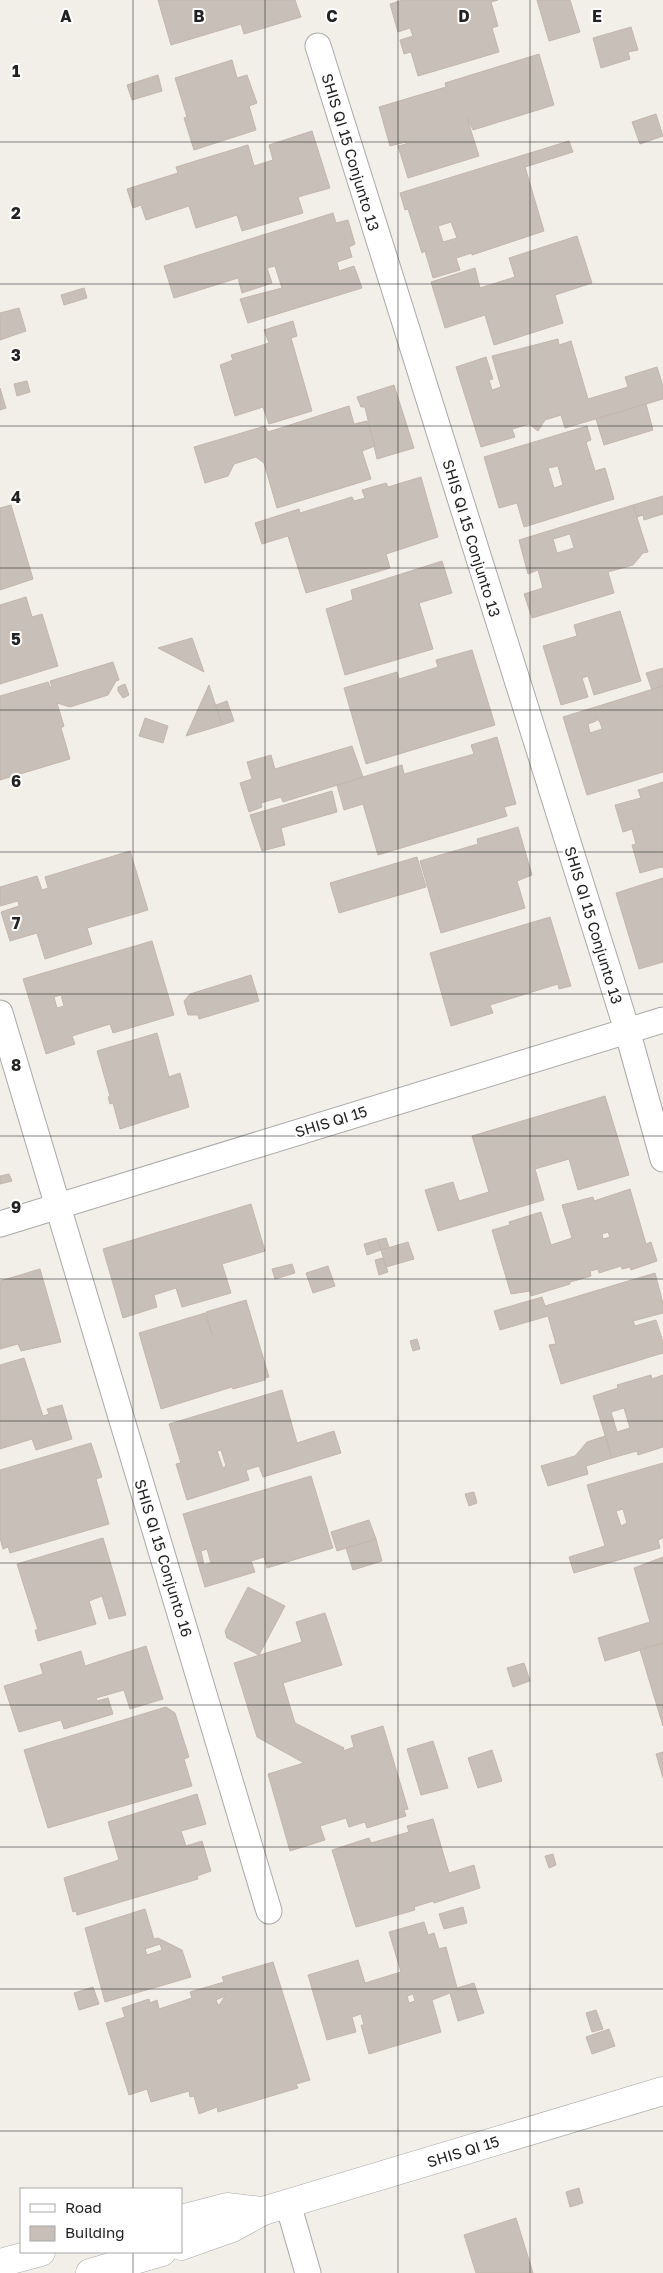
<svg xmlns="http://www.w3.org/2000/svg" width="663" height="2273" font-family="'Golos Text',sans-serif">
<style>
.building{fill:#c7bfb8;stroke:#c4b6ab;fill-rule:evenodd}
.lines{fill:none;stroke-linecap:round;stroke-linejoin:round}
.minor-casing{stroke:#a9a9a9;stroke-width:27}
.tertiary-casing{stroke:#a9a9a9;stroke-width:29}
.minor{stroke:#fff;stroke-width:25}
.tertiary{stroke:#fff;stroke-width:28}
.grid{fill:none;stroke:#222;stroke-width:1;stroke-opacity:0.55}
.labels{text-anchor:middle;dominant-baseline:central;stroke-width:4;stroke-linejoin:round;paint-order:stroke}
.street-label{font-size:15px;fill:#222;stroke:#fff}
.grid-label{font-size:16px;text-anchor:middle;font-weight:bold;fill:#222;stroke:#fff;stroke-width:4;stroke-linejoin:round;paint-order:stroke}
</style>
<rect width="100%" height="100%" fill="#f2efe9"/>
<g class="building">
<path d="M158,0H295L301,17L244,34L241,24L171,45Z"/>
<path d="M403,0H498L491,2L498,26L492,28L499,52L418,76L411,52L404,54L400,40L413,36L410,28L398,32L390,4Z"/>
<path d="M537,0H570L580,32L549,41Z"/>
<path d="M631,27L638,50L628,52L630,59L601,68L593,38Z"/>
<path d="M539,54L554,105L473,130L467,118L479,156L408,178L398,146L406,144V142L390,146L379,107L446,87L445,83Z"/>
<path d="M232,60L237,78L247,75L257,103L249,106L256,130L194,150L184,118L187,117L175,78Z"/>
<path d="M158,75L162,91L132,100L127,85Z"/>
<path d="M656,114L663,136L640,144L632,122Z"/>
<path d="M312,131L330,188L298,197L303,213L242,231L237,215L196,228L189,206L146,220L141,205L133,208L127,189L178,173L176,167L248,145L254,166L273,160L269,145Z"/>
<path d="M569,141L573,152L525,167L544,231L472,255V253L456,258L460,270L433,278L425,251L422,253L408,209L405,210L400,193ZM451,222L457,238L443,242L438,226Z"/>
<path d="M333,213L336,223L348,220L355,244L349,247L352,257L337,262L339,271L354,266L362,288L248,323L240,299L282,288L275,266L267,268L272,283L242,293L238,278L174,298L164,266Z"/>
<path d="M577,236L592,283L555,295L563,323L494,345L485,315L445,328L431,282L475,268L480,288L515,277L509,258Z"/>
<path d="M84,288L87,298L64,305L61,295Z"/>
<path d="M19,308L26,331L0,340V313Z"/>
<path d="M293,321L297,336L291,338L312,411L269,424L263,407L235,416L220,365L233,360L231,355L269,343L264,330Z"/>
<path d="M558,339L559,345L571,341L588,399L628,387L625,377L657,367L663,386V399L565,428L561,415L545,420L538,431L529,424L512,429L515,437L481,447L456,367L486,357L493,379L489,380L492,390L501,387L492,356Z"/>
<path d="M27,381L30,392L17,396L14,384Z"/>
<path d="M394,385L414,448L377,459L365,407H361L357,397Z"/>
<path d="M0,388L6,408L0,410Z"/>
<path d="M646,404L653,430L604,445L596,419Z"/>
<path d="M349,406L354,424L367,421L375,446L362,451L371,479L277,508L264,463L256,457L234,464L228,476L205,483L194,447L265,426L268,432Z"/>
<path d="M587,426L591,440L586,442L595,471L605,468L614,499L524,527L517,503L499,508L484,457ZM558,466L563,485L554,488L548,468Z"/>
<path d="M421,477L438,537L386,554L390,568L306,593L288,536L262,544L255,523L299,509L300,513L352,497L354,501L365,498L362,490L386,483L388,487Z"/>
<path d="M663,496V514L644,520L643,515L637,517L633,505Z"/>
<path d="M11,505L33,579L0,590V508Z"/>
<path d="M633,505L648,552L643,553L633,565L608,572L614,593L532,618L524,594L543,588L538,570L528,574L519,540ZM570,534L574,548L557,553L553,539Z"/>
<path d="M442,561L452,593L419,603L433,649L345,675L326,609L353,600L351,590Z"/>
<path d="M26,597L32,617L42,614L58,666L0,684V605Z"/>
<path d="M620,611L641,681L594,695L588,676L582,678L588,697L561,705L543,646L577,636L574,625Z"/>
<path d="M192,638L204,672L158,648Z"/>
<path d="M472,650L495,725L366,764L344,688L397,672L399,679L438,667L436,660Z"/>
<path d="M113,662L119,680L116,681L108,695L70,707L57,703L64,726L61,728L70,759L0,780V696L48,682L50,687H52L50,681Z"/>
<path d="M663,668V686L652,690L646,673Z"/>
<path d="M125,684L129,695L123,698L118,691V687Z"/>
<path d="M209,685L222,725L186,736Z"/>
<path d="M663,686V772L587,795L563,717ZM596,719L600,722L602,729L590,733L588,724L596,721Z"/>
<path d="M227,701L234,721L222,725L216,705Z"/>
<path d="M145,718L168,726L163,743L139,736Z"/>
<path d="M497,737L516,804L504,807L507,816L378,855L363,804L344,810L337,785L402,765L404,774L474,754L471,745Z"/>
<path d="M352,746L363,777L283,802L281,797L261,803L262,807L249,812L240,783L252,779L247,762L271,755L275,769Z"/>
<path d="M663,782V868L661,867L640,873L632,845L636,844L632,829L623,832L615,805L641,798L638,790Z"/>
<path d="M332,791L337,812L281,828L285,845L262,851L250,815Z"/>
<path d="M518,827L532,875L517,881L525,908L441,933L420,861L478,844L477,839Z"/>
<path d="M130,851L148,910L87,928L92,944L45,959L37,933L10,941L1,912L19,906L18,901L0,906V887L37,876L42,890L48,888L45,877Z"/>
<path d="M417,857L426,887L339,913L330,883Z"/>
<path d="M663,878V962L639,969L616,893Z"/>
<path d="M550,917L571,986L559,989L558,984L490,1005L493,1013L451,1026L430,953Z"/>
<path d="M152,941L174,1015L113,1033L110,1024L72,1036L75,1044L46,1054L23,979ZM61,995L64,1006L57,1008L54,997Z"/>
<path d="M251,975L259,1001L199,1019L198,1015H188L184,1001L190,994Z"/>
<path d="M157,1033L169,1077L180,1073L189,1107L120,1129L113,1103L110,1104L108,1097L110,1096L97,1051Z"/>
<path d="M605,1096L629,1175L578,1190L569,1159L535,1169L544,1200L438,1231L425,1190L453,1182L459,1201L489,1192L472,1136Z"/>
<path d="M9,1174L12,1181L0,1184V1176Z"/>
<path d="M630,1189L646,1244L651,1242L657,1261L631,1270L630,1267L622,1269L621,1266L599,1273L598,1269L590,1271L591,1276L570,1282V1284L531,1296L530,1291L511,1294L492,1230L510,1225L509,1222L541,1212L551,1245L572,1238L562,1205L593,1197L594,1201ZM608,1232L610,1237L603,1239L602,1234Z"/>
<path d="M251,1204L265,1251L222,1264L231,1293L182,1307L176,1288L154,1295L157,1307L123,1318L103,1249Z"/>
<path d="M386,1238L389,1248L381,1250L378,1240Z"/>
<path d="M378,1240L381,1250L367,1255L364,1244Z"/>
<path d="M408,1242L414,1259L386,1267L381,1250Z"/>
<path d="M383,1258L388,1272L379,1275L375,1260Z"/>
<path d="M292,1264L295,1273L275,1279L272,1269Z"/>
<path d="M328,1266L335,1286L313,1293L306,1273Z"/>
<path d="M40,1269L61,1342L21,1351L18,1344L0,1349V1281Z"/>
<path d="M655,1273L663,1303V1313L633,1321L635,1326L656,1320L663,1342V1353L561,1384L549,1345L556,1344L548,1316L500,1330L494,1311L542,1297L545,1306Z"/>
<path d="M246,1300L269,1377L265,1378V1380L233,1389L232,1387L161,1409L139,1333L205,1313L212,1335L206,1312Z"/>
<path d="M417,1339L420,1349L413,1351L410,1341Z"/>
<path d="M24,1358L43,1416L49,1414L47,1409L62,1405L72,1439L36,1450L32,1439L0,1449V1365Z"/>
<path d="M651,1375L652,1379L663,1375V1447L638,1455L637,1451L612,1458L593,1396L618,1388L617,1385ZM624,1408L630,1428L617,1432L611,1412Z"/>
<path d="M282,1390L297,1443L334,1431L341,1453L263,1477L259,1466L246,1470L249,1480L187,1500L176,1464L181,1463L169,1424ZM221,1450L226,1466L223,1468L217,1451Z"/>
<path d="M605,1436L612,1458L586,1466L588,1474L548,1486L541,1466L575,1456L587,1442Z"/>
<path d="M91,1443L102,1477L96,1479L109,1524L10,1553L8,1547L3,1549L0,1538V1470Z"/>
<path d="M663,1463V1538L658,1540L660,1548L574,1573L569,1557L605,1546L587,1485ZM623,1509L627,1523L621,1526L616,1511Z"/>
<path d="M311,1476L333,1548L267,1568L264,1557L251,1561L255,1572L205,1587L183,1514ZM207,1549L211,1563L204,1565L201,1551Z"/>
<path d="M474,1492L477,1503L469,1506L465,1494Z"/>
<path d="M369,1520L376,1539L337,1551L331,1532Z"/>
<path d="M103,1538L126,1615L109,1619L102,1596L89,1601L96,1624L38,1641L35,1630H38L17,1564Z"/>
<path d="M376,1539L382,1561L353,1570L346,1548Z"/>
<path d="M663,1557V1643L605,1661L598,1638L650,1622L634,1568Z"/>
<path d="M248,1587L285,1606L259,1655L227,1638L225,1631Z"/>
<path d="M325,1613L342,1665L283,1683L295,1723L344,1748L343,1751L354,1747L351,1736L383,1726L408,1809L404,1810L406,1816L367,1828L365,1822L349,1827L346,1818L320,1826L325,1840L290,1851L268,1774L304,1763L257,1737L234,1663L302,1642L296,1622Z"/>
<path d="M663,1643V1726L640,1650Z"/>
<path d="M146,1646L163,1699L130,1709L124,1690L96,1698L97,1701L108,1698L113,1714L64,1729L61,1720L19,1732L4,1686L43,1674L40,1664L81,1651L85,1666Z"/>
<path d="M524,1663L530,1681L513,1687L507,1668Z"/>
<path d="M166,1707L175,1713L189,1757L184,1759L192,1786L48,1828L24,1750Z"/>
<path d="M433,1741L448,1788L421,1795L407,1749Z"/>
<path d="M492,1750L502,1781L478,1788L468,1758Z"/>
<path d="M663,1752V1778L656,1754Z"/>
<path d="M197,1794L206,1824L181,1831L186,1846L202,1841L211,1871L197,1876L198,1879L77,1915L76,1911L73,1912L64,1878L119,1860L108,1822Z"/>
<path d="M433,1819L449,1873L474,1865L480,1888L434,1903L433,1901L414,1907L415,1910L356,1927L332,1850L369,1838L371,1843L409,1832L407,1826Z"/>
<path d="M553,1854L556,1865L549,1868L545,1856Z"/>
<path d="M463,1907L467,1923L444,1929L439,1914Z"/>
<path d="M145,1909L154,1939L158,1938L182,1950L191,1977L105,2002L85,1928ZM160,1944L162,1950L147,1955L145,1949Z"/>
<path d="M424,1922L428,1935L434,1933L439,1949L446,1947L457,1988L474,1983L484,2013L458,2021L450,1993L432,2000L441,2032L369,2054L361,2025H364L361,2014L352,2017L356,2032L327,2040L308,1975L358,1960L365,1983L401,1972L389,1932ZM413,1994L415,2001L409,2003L407,1996Z"/>
<path d="M273,1962L310,2080L296,2084L298,2088L218,2112L217,2107L199,2114L194,2096L190,2097L189,2091L151,2102L147,2089L129,2095L106,2023L125,2017L122,2008L149,1999L150,2003L157,2000L159,2009L192,1998L190,1992L224,1982L222,1977ZM225,1996L220,2004L218,2005L216,2000Z"/>
<path d="M93,1987L99,2004L79,2010L74,1993Z"/>
<path d="M596,2010L603,2029L592,2032L586,2013Z"/>
<path d="M609,2029L615,2046L592,2054L586,2037Z"/>
<path d="M579,2188L583,2203L570,2207L566,2192Z"/>
<path d="M516,2218L533,2273H476L464,2235Z"/>
</g>
<g class="lines">
<g class="minor-casing">
<g id="minor">
<path d="M318,46L627,1030L663,1159"/>
<path d="M0,1013L269,1911"/>
<path d="M0,1224L663,1020"/>
<path d="M288,2204L308,2273"/>
</g>
</g>
<g class="tertiary-casing">
<g id="tertiary">
<path d="M181,2219L227,2207L263,2211"/>
<path d="M181,2246L232,2228L263,2211L663,2091"/>
<path d="M0,2263L41,2252"/>
<path d="M90,2273L162,2252"/>
</g>
</g>
<use href="#minor" class="minor"/>
<use href="#tertiary" class="tertiary"/>
</g>
<path class="grid" d="M133,0V2189M265,0V2273M398,0V2273M530,0V2273M0,142H663M0,284H663M0,426H663M0,568H663M0,710H663M0,852H663M0,994H663M0,1136H663M0,1279H663M0,1421H663M0,1563H663M0,1705H663M0,1847H663M0,1989H663M0,2131H663M133,2252V2273"/>
<g class="labels">
<g class="street-label">
<text transform="translate(351 152) rotate(73)">SHIS QI 15 Conjunto 13</text>
<text transform="translate(472 538) rotate(73)">SHIS QI 15 Conjunto 13</text>
<text transform="translate(594 925) rotate(73)">SHIS QI 15 Conjunto 13</text>
<text transform="translate(331 1121) rotate(-17)">SHIS QI 15</text>
<text transform="translate(164 1558) rotate(73)">SHIS QI 15 Conjunto 16</text>
<text transform="translate(463 2151) rotate(-17)">SHIS QI 15</text>
</g>
</g>
<g class="grid-label">
<text x="66" y="22">A</text>
<text x="199" y="22">B</text>
<text x="332" y="22">C</text>
<text x="464" y="22">D</text>
<text x="597" y="22">E</text>
<text x="16" y="77">1</text>
<text x="16" y="219">2</text>
<text x="16" y="361">3</text>
<text x="16" y="503">4</text>
<text x="16" y="645">5</text>
<text x="16" y="787">6</text>
<text x="16" y="929">7</text>
<text x="16" y="1071">8</text>
<text x="16" y="1213">9</text>
</g>
<rect x="20" y="2188" width="162" height="65" fill="#ffffff" stroke="#a7a7a7"/>
<rect x="30" y="2204" width="25" height="8" fill="#ffffff" stroke="#a7a7a7"/>
<text x="65" y="2213" font-size="15" fill="#222222">Road</text>
<rect x="30" y="2226" width="25" height="15" fill="#c7bfb8" stroke="#a7a7a7"/>
<text x="65" y="2238" font-size="15" fill="#222222">Building</text>
</svg>
